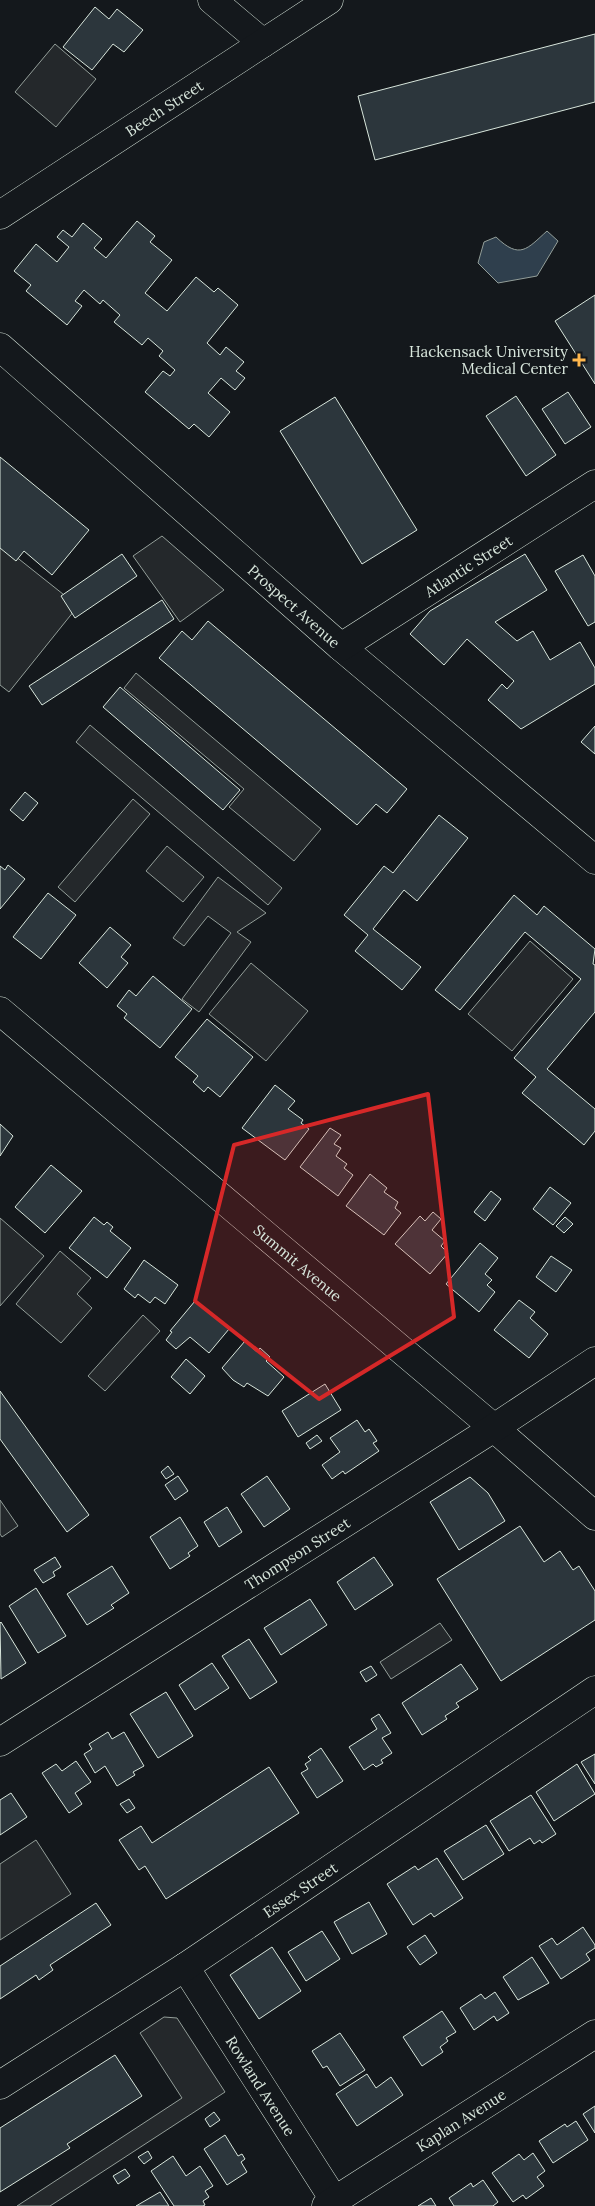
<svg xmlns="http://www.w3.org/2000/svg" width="595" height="2206" font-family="Lora,serif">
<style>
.parking{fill:#24282b;stroke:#939e99}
.water{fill:#2f3f4d;stroke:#939e99}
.building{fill:#2c363c;stroke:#d8e6dc}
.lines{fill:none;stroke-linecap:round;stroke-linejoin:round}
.minor-casing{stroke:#d8e6dc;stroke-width:29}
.major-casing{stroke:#d8e6dc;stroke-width:29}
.minor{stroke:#14181c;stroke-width:28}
.major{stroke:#14181c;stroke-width:28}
.marked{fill:#d62828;fill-opacity:0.2;stroke:#d62828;stroke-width:4;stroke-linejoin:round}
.poi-dot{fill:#ffb74d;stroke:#14181c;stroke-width:2}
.labels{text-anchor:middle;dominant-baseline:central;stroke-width:4;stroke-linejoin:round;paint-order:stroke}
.street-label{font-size:15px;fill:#d8e6dc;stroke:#14181c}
.poi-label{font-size:15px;fill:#d8e6dc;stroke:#14181c;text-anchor:end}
</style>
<rect width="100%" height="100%" fill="#14181c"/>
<g class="parking">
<path d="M55,44L96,79L56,127L15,92Z"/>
<path d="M162,536L224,590L180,622L133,556Z"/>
<path d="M0,544L78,606L9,692L0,685Z"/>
<path d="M136,673L321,829L294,861L229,807L244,789L124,688Z"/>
<path d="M90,725L282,888L268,905L76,742Z"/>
<path d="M133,799L150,814L75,902L58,887Z"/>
<path d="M167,846L204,877L183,902L146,871Z"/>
<path d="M218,877L266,913L237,932L251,942L199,1012L182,999L231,933L208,916L184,946L173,938Z"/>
<path d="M530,941L573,979L512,1051L468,1014Z"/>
<path d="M251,963L308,1011L266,1061L209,1014Z"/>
<path d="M0,1218L44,1256L0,1306Z"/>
<path d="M60,1251L91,1278L77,1294L92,1308L61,1343L16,1304Z"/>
<path d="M143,1315L160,1331L105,1391L88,1376Z"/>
<path d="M0,1500L18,1526L2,1537L0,1534Z"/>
<path d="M440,1623L452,1640L391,1679L380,1662Z"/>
<path d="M36,1840L71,1894L0,1940V1864Z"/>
<path d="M164,2017L177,2018L225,2092L50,2206H17L182,2098L140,2033Z"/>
</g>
<path class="water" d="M547,231L558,241L537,276L498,283L478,263L484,242L496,237C520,260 527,249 547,231Z"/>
<g class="building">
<path d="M95,7L109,19L117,9L143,30L124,52L113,44L92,70L63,47Z"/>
<path d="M595,34V102L375,160L358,96Z"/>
<path d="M137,221L155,236L150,242L172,260L145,293L167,311L196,277L214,292L218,288L238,305L207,343L220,355L226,347L244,362L236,371L245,378L235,390L221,378L208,393L230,412L209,437L194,424L189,429L145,392L163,371L170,376L175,370L159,356L163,351L148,338L142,345L114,322L120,315L103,300L100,304L84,290L75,301L82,306L67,325L26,291L31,285L14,271L36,244L57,262L69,247L57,237L63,230L72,237L83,223L102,239L94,248L106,258Z"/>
<path d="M595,295V384L555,321Z"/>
<path d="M568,392L591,427L565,444L542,409Z"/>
<path d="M516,396L556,455L526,476L486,416Z"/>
<path d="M335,397L417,530L362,564L280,431Z"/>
<path d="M0,457L89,530L52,575L24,551L16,561L0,548Z"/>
<path d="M122,554L137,576L75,618L61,596Z"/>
<path d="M525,554L547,590L495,622L517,641L533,631L550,660L580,642L595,668V684L521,729L488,700L502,684L507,689L514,681L467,639L444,665L410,634L430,611Z"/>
<path d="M583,555L595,576V622L588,626L555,571Z"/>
<path d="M162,600L174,619L42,705L29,686Z"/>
<path d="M208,621L407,789L387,813L376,804L357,825L159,658L182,631L192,640Z"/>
<path d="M120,687L240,790L223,810L103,707Z"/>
<path d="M595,726V754L581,742Z"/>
<path d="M25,792L38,803L23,821L10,810Z"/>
<path d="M439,815L468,838L417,901L404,890L373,929L421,967L402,990L355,951L368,935L344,915L384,866L393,873Z"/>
<path d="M8,865L25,879L0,909V866L5,870Z"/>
<path d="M48,893L76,915L41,959L13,937Z"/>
<path d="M514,895L537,915L544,906L595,949L593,964L595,965V1012L547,1069L595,1109V1131L584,1145L522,1093L536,1077L514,1058L581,979L525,932L460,1010L435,990Z"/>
<path d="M110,927L131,945L121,957L128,963L107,988L79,963Z"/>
<path d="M153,976L192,1009L160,1048L124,1018L127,1014L117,1006L129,990L136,996Z"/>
<path d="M207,1019L253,1057L220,1097L208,1087L204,1092L193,1082L198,1076L175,1057Z"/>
<path d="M275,1085L295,1101L288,1109L303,1120L301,1123L309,1129L285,1160L242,1128Z"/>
<path d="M0,1124L13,1136L0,1156Z"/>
<path d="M330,1128L341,1135L334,1144L341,1148L336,1156L347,1164L344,1168L353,1175L338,1196L300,1167Z"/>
<path d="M51,1165L82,1191L45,1233L15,1207Z"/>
<path d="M370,1174L387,1188L384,1192L398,1202L395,1208L401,1213L384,1235L346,1206Z"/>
<path d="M550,1187L571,1203L553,1225L533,1209Z"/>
<path d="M491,1191L501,1199L485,1221L474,1212Z"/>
<path d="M433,1212L441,1219L432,1230L445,1241L441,1246L448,1253L430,1274L395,1244L420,1216L425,1221Z"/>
<path d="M94,1217L104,1225L107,1222L113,1227L110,1231L131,1248L107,1278L69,1248Z"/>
<path d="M565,1217L573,1224L564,1233L556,1226Z"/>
<path d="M480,1243L498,1258L485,1274L492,1280L487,1285L495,1292L479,1312L446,1284Z"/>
<path d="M551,1256L572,1270L556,1292L536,1277Z"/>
<path d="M144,1260L178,1285L165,1304L155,1297L150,1303L138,1294L135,1298L124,1289Z"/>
<path d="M519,1300L535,1312L530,1318L548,1334L529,1358L494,1330Z"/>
<path d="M195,1301L229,1329L209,1353L190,1337L176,1349L166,1340L172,1332L170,1331Z"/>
<path d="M245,1341L257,1352L260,1348L270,1357L266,1361L284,1377L268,1396L247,1383L244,1387L233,1380L222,1368Z"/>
<path d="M186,1359L205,1376L190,1394L171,1377Z"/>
<path d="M325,1384L341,1410L298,1437L282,1411Z"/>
<path d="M0,1391L89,1515L67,1532L0,1439Z"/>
<path d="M357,1420L365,1432L369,1429L377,1441L373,1443L379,1451L345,1474L343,1471L332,1479L322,1465L340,1452L330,1438Z"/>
<path d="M317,1435L322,1441L310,1449L306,1443Z"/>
<path d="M168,1466L174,1474L166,1479L161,1472Z"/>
<path d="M178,1476L188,1491L175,1500L165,1485Z"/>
<path d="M267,1476L290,1509L264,1527L241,1494Z"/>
<path d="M470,1477L488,1493L505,1521L459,1550L430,1502Z"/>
<path d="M227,1507L242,1532L219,1547L204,1522Z"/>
<path d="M180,1517L198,1546L188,1553L190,1556L170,1569L150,1537Z"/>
<path d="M520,1526L544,1562L560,1551L573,1570L579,1566L595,1591V1620L501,1681L437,1579Z"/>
<path d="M55,1557L61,1567L53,1572L55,1576L43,1583L34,1570Z"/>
<path d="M374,1557L393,1585L355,1610L337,1582Z"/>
<path d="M112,1566L129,1593L111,1605L114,1608L87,1625L67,1594Z"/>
<path d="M36,1588L66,1636L38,1653L9,1606Z"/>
<path d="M310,1599L327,1625L281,1655L264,1628Z"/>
<path d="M1,1622L26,1663L1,1679L0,1623Z"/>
<path d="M249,1639L277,1682L250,1699L222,1656Z"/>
<path d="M212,1663L229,1688L195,1710L179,1685Z"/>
<path d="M461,1664L478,1689L456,1703L459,1707L445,1716L447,1719L422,1735L402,1703Z"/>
<path d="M371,1666L377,1675L366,1682L360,1672Z"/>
<path d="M166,1692L193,1736L158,1758L130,1714Z"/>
<path d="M379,1714L391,1733L382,1738L392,1753L381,1760L383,1763L376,1767L373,1764L364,1770L349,1747L377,1729L371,1719Z"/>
<path d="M108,1732L112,1739L124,1732L144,1766L133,1772L135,1775L117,1786L105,1766L95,1773L84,1754L92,1749L89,1744Z"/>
<path d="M321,1748L343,1781L317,1798L301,1773L308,1769L305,1764L311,1760L308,1757Z"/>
<path d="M595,1754V1784L581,1762Z"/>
<path d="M76,1761L91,1782L75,1793L82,1804L69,1813L42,1773L56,1764L62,1771Z"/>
<path d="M577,1764L595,1794L554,1821L536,1792Z"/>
<path d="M269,1767L299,1813L166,1899L145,1866L139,1870L119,1840L141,1826L152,1843Z"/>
<path d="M11,1793L27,1817L0,1835V1800Z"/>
<path d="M531,1795L556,1834L542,1843L540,1840L534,1844L530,1838L509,1851L490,1821Z"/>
<path d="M129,1799L135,1808L127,1813L120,1804Z"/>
<path d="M486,1825L504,1854L463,1880L444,1851Z"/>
<path d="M437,1858L463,1898L434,1917L431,1913L413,1925L387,1884L415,1866L418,1870Z"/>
<path d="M369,1902L387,1934L352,1954L334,1922Z"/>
<path d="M96,1903L111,1925L50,1965L53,1970L39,1980L36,1975L0,1999V1966Z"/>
<path d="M583,1927L595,1945V1948L586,1954L590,1960L561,1979L539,1946L552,1938L557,1945Z"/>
<path d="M322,1931L340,1959L306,1981L288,1952Z"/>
<path d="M425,1935L437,1953L420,1965L407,1947Z"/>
<path d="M272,1947L301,1991L259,2019L230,1975Z"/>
<path d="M532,1957L549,1983L518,2000L503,1977Z"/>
<path d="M495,1992L509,2013L497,2021L494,2016L474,2030L460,2008L481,1994L485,1999Z"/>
<path d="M442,2011L456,2032L446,2038L448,2041L440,2047L443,2052L422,2066L403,2037Z"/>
<path d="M340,2033L365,2070L340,2086L327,2066L323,2068L312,2051Z"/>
<path d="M115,2055L142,2096L67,2144L70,2148L0,2192V2128Z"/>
<path d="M367,2074L376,2088L391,2077L403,2095L357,2126L336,2094Z"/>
<path d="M595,2106V2133L583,2114Z"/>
<path d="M214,2112L220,2120L210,2127L205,2119Z"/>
<path d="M576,2121L588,2140L553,2163L539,2141L565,2124L567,2127Z"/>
<path d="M225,2135L238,2156L242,2154L245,2159L241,2162L247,2172L227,2185L204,2149Z"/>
<path d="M148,2151L152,2158L144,2164L138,2157Z"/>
<path d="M533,2153L545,2171L537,2177L544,2186L526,2199L523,2195L513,2202L492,2173L519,2154L524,2160Z"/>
<path d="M173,2156L186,2176L200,2166L213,2186L205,2191L209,2197L203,2201L205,2205L203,2206H174L151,2171Z"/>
<path d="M125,2169L130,2176L118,2184L113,2176Z"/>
<path d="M483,2180L498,2202L493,2206H454L449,2198L471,2183L473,2187Z"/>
<path d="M160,2192L169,2206H136Z"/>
<path d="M431,2198L436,2206H418Z"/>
</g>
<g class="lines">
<g class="minor-casing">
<g id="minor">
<path d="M212,0L263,43"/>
<path id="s1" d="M0,215L329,0"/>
<path id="s2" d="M0,347L341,647L595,860"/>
<path id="s3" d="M341,647L595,484"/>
<path id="s4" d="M0,1011L494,1428L595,1516"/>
<path id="s5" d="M0,1742L494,1428L595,1361"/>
<path id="s6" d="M185,1967L338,2206"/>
<path id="s7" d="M326,2206L595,2034"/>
</g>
</g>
<g class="major-casing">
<g id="major">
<path id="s8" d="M0,2085L185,1967L595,1690"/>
</g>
</g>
<use href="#minor" class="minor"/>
<use href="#major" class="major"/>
</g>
<path class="marked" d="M428,1094L454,1317L319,1399L195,1301L234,1145Z"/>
<path class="poi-dot" d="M576.5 352.5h5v5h5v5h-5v5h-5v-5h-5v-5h5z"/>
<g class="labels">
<g class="street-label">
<text stroke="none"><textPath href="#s1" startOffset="196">Beech Street</textPath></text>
<text stroke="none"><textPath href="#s3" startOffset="151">Atlantic Street</textPath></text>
<text stroke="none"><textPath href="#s2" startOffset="392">Prospect Avenue</textPath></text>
<text stroke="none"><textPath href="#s4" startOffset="390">Summit Avenue</textPath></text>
<text stroke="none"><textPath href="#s5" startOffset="352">Thompson Street</textPath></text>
<text stroke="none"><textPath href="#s8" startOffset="358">Essex Street</textPath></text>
<text stroke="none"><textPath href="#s6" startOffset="141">Rowland Avenue</textPath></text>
<text stroke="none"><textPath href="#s7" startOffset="160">Kaplan Avenue</textPath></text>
</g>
<g class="poi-label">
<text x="568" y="351">Hackensack University<tspan x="568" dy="17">Medical Center</tspan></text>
</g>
</g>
</svg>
